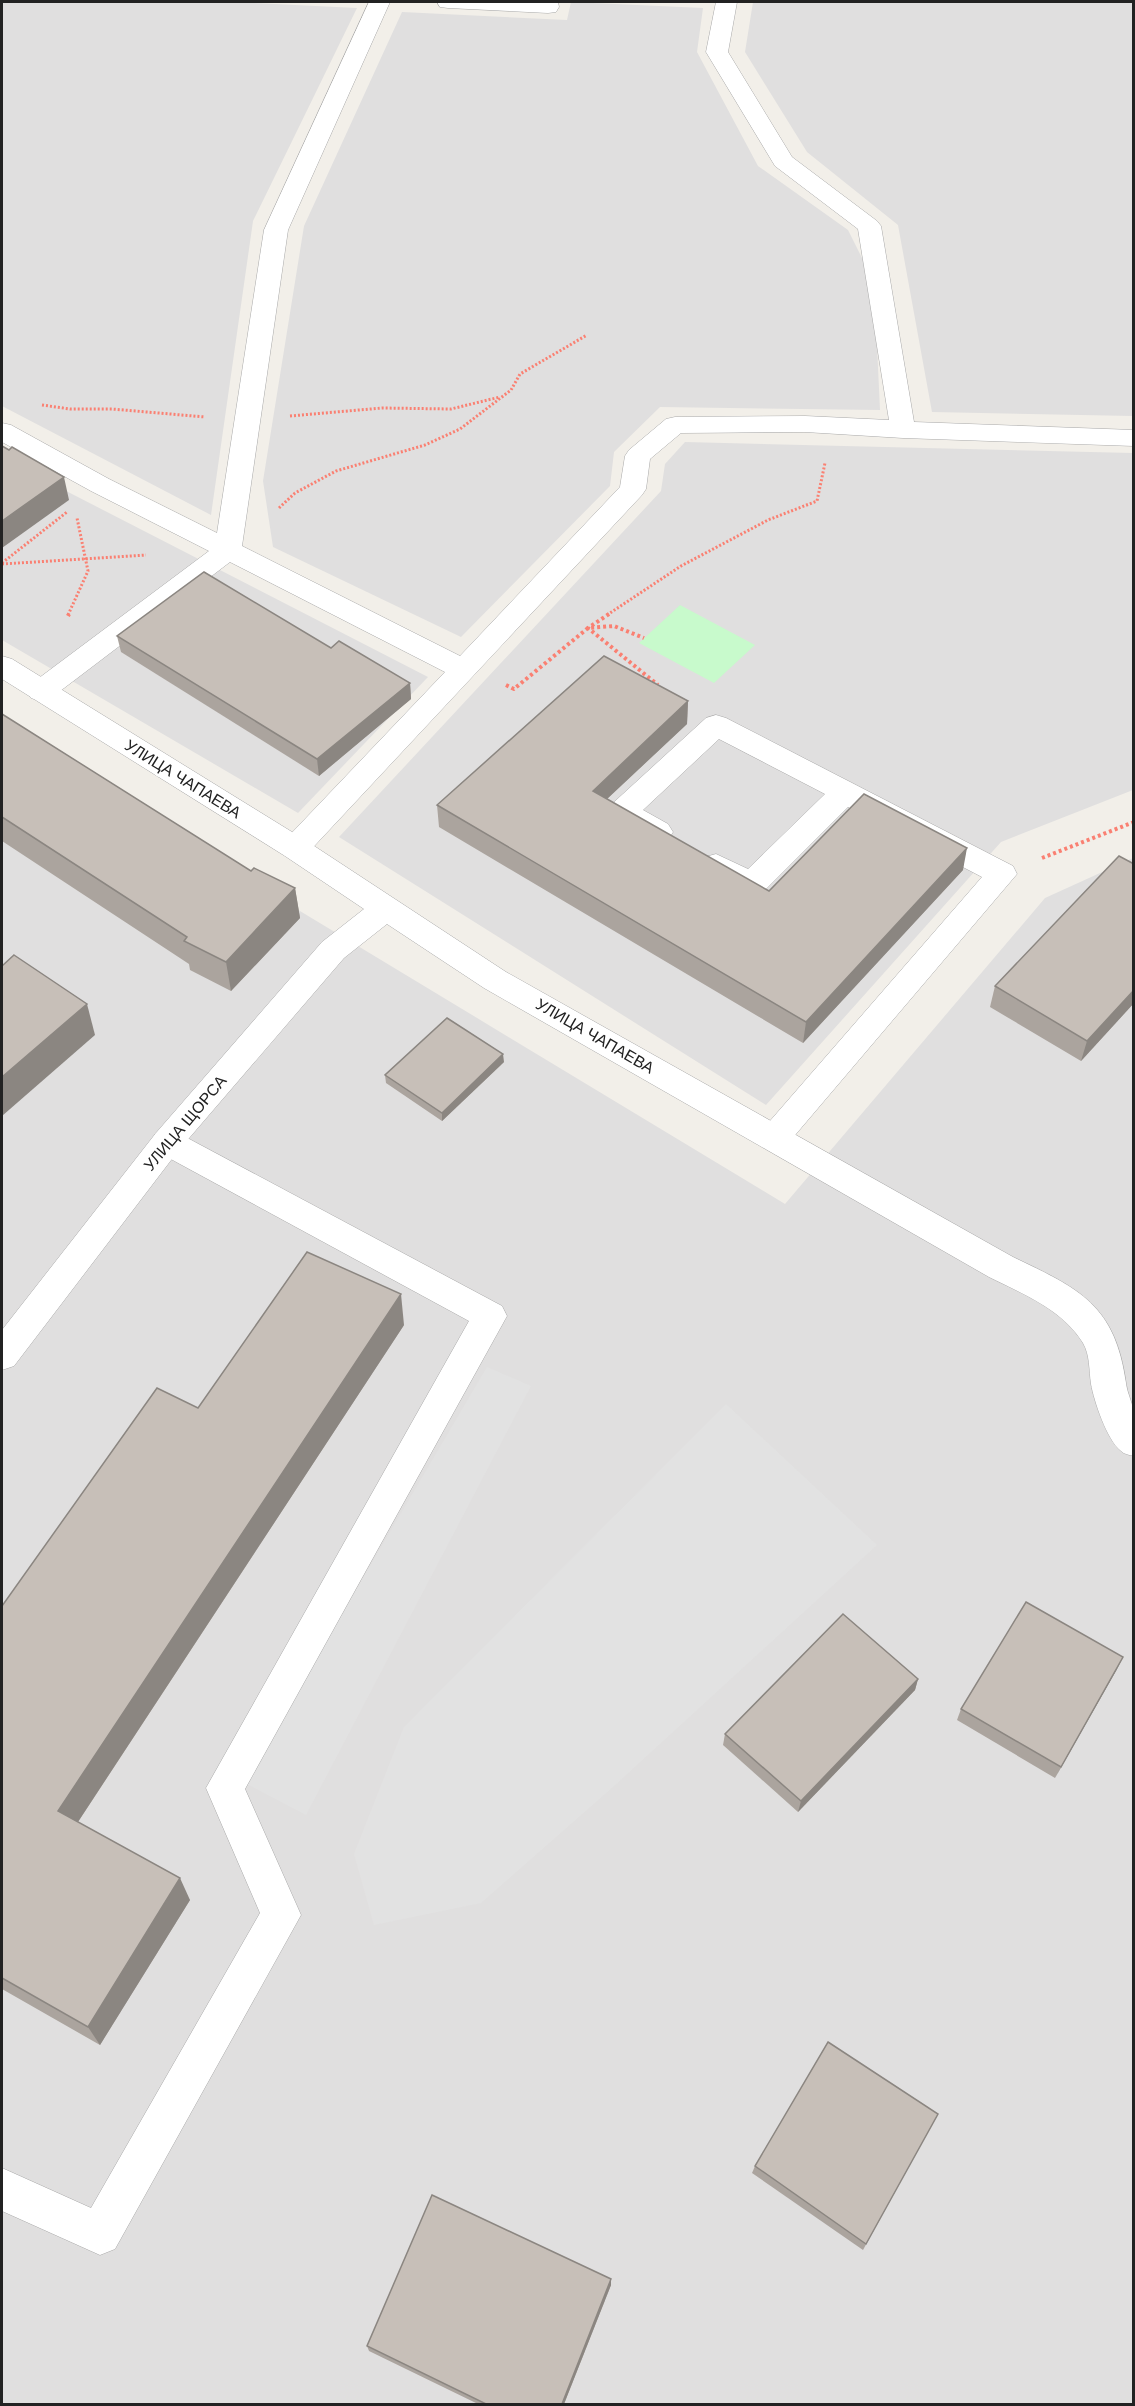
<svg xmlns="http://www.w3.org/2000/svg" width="1135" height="2406" font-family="Arial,sans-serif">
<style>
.residential{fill:#e0dfdf}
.park{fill:#c8facc}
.parking{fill:#e2e2e2}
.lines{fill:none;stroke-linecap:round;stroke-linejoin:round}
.service-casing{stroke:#a9a9a9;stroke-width:1}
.minor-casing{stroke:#a9a9a9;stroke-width:1}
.path-far1{stroke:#fa8072;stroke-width:3;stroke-dasharray:2 2;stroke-linecap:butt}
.path{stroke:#fa8072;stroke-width:4;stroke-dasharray:3 3;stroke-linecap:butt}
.service{fill:#fff;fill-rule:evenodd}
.minor{fill:#fff;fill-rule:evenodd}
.wall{fill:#aba49e}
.shaded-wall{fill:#8b8681}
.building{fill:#c7bfb8;stroke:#8b8681;stroke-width:1.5}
.labels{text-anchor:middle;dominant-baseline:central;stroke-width:5;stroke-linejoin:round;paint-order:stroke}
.street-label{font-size:16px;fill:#222;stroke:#fff}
</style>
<rect width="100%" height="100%" fill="#f2efe9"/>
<g class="residential">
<path d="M2,2H236L357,8L253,221L211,515L2,406Z"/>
<path d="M571,2L703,8L697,52L758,166L848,230L874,282L880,410L660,407L614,452L610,486L461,637L273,547L263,481L304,226L402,12L567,20Z"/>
<path d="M753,2H1133V416L932,412L898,225L807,152L745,52Z"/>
<path d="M685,442L1133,453V790L1001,842L766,1105L339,837L661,491L665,464Z"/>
<path d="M2,458L428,677L298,813L2,640Z"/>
<path d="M2,731L785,1204L1045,898L1133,858V2404H2Z"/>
</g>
<path class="park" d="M680,605L755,645L714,683L639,643Z"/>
<g class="parking">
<path d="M487,1367L531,1386L306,1815L243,1782Z"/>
<path d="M726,1404L877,1545L613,1787L481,1903L374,1925L354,1854L404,1727Z"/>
</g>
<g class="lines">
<g class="service-casing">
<g id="service">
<path d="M369,2H390L288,230L242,546L460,656L620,487L625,456L629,450L666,419L675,417L805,416L889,420L858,229L775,166L706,52L716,2H737L728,52L792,157L877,221L881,226L914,422L1134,430V446L903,438L805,432L681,433L650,459L646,489L642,495L305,856L295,859L285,856L280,848L285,840L445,672L230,562L51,698L41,701L31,698L27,691L31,684L209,551L91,491L2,442V423L11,425L109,479L217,533L264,230Z"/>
<path d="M437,2H558L559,7L556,12L548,13L448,8L440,7Z"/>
<path d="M716,715L726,718L1013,866L1017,874L785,1147L774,1151L763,1147L758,1138L763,1129L982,877L848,807L762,893C758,894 755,896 752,896C740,897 707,875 701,865L705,857L716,854L748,869L825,794L719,739L643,810L668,824L673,832L668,840C665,841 662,843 659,843C647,843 613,822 607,812L612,804L706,718Z"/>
<path d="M167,1129L178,1133L502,1306L507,1316L245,1789L301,1915L115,2249L100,2255L2,2211V2168L91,2208L260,1913L206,1788L469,1321L156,1151L151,1142L156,1133Z"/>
</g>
</g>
<g class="minor-casing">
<path id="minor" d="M2,656L12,659L305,840L506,972L1013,1257C1080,1289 1115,1305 1126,1383C1127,1393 1132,1401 1133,1410C1135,1424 1134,1442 1134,1456C1129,1455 1124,1454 1121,1451C1107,1440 1094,1401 1091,1384C1089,1370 1090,1355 1083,1343C1062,1309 1023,1294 989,1277L484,988L387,924L344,958L178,1151L14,1366L2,1370V1330L156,1133L322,942L364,909L285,856L2,679Z"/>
</g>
<g class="path-far1">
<path d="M42,405L70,409H112L205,417"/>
<path d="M290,416L382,408L451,409L500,397"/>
<path d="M279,508L295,493L336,471L425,445L460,429L511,390L520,374L587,335"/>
<path d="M2,563L67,512"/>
<path d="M2,564L146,555"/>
<path d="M68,615L88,571L77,518"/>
<path d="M607,615L681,566L768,520L817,501L825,463"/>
</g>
<g class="path">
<path d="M609,614L588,628L658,685"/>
<path d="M68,616L69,614"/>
<path d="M506,685L514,689L588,628L614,626L644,638"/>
<path d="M1042,858L1134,822"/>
</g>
<use href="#service" class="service"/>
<use href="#minor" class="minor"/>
</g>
<g class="wall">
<path d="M117,636L331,648L410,683L411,699L319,776L121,652Z"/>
<path d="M688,701L687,724L607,799L769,891L963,870L803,1043L439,827L437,805Z"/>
<path d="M2,714L251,871L295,888L300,918L231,991L190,970L189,964L2,841Z"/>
<path d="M1134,864V1003L1081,1061L990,1007L995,986Z"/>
<path d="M504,1062L442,1121L386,1083L385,1075Z"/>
<path d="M404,1325L78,1822L190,1900L100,2045L2,1989V1606L198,1408Z"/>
<path d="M1117,1669L1055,1778L957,1720L961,1709Z"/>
<path d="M918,1679L915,1690L798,1812L723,1745L725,1734Z"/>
<path d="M938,2114L863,2250L752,2173L755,2166Z"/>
<path d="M611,2279V2285L564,2404H478L369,2351L367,2346Z"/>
</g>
<g class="shaded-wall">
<path d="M64,477L69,500L2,548V521Z"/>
<path d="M410,683L411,699L319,776L317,759Z"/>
<path d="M688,701L687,724L592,813L593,791Z"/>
<path d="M967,848L963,870L803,1043L806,1022Z"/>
<path d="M295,888L300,918L231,991L226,962Z"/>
<path d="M1134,990V1003L1081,1061L1087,1041Z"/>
<path d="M87,1004L95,1035L2,1116V1077Z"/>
<path d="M503,1054L504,1062L442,1121V1113Z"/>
<path d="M401,1294L404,1325L70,1834L58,1811Z"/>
<path d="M1123,1657L1117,1669L1055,1778L1061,1767Z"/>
<path d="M918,1679L915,1690L798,1812L801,1801Z"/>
<path d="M180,1878L190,1900L100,2045L88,2027Z"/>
<path d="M611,2279V2285L564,2404H562Z"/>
</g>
<g class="building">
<path d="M2,446L9,450L12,447L64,477L2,521Z"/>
<path d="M204,572L331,648L339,641L410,683L317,759L117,636Z"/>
<path d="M604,656L688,701L593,791L769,891L864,794L967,848L806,1022L437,805Z"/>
<path d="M2,714L251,871L254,868L295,888L226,962L184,941L187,937L2,817Z"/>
<path d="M1119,856L1134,864V990L1087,1041L995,986Z"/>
<path d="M14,955L87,1004L2,1077V966Z"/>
<path d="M447,1018L503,1054L442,1113L385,1075Z"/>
<path d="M307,1252L401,1294L58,1811L180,1878L88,2027L2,1978V1606L157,1388L198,1408Z"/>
<path d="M1026,1602L1123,1657L1061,1767L961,1709Z"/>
<path d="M843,1614L918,1679L801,1801L725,1734Z"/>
<path d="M828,2042L938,2114L866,2244L755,2166Z"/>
<path d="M432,2195L611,2279L562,2404H486L367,2346Z"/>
</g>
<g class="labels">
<g class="street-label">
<text transform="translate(183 779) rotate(32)">УЛИЦА ЧАПАЕВА</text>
<text transform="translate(595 1036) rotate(30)">УЛИЦА ЧАПАЕВА</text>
<text transform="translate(185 1123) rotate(-50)">УЛИЦА ЩОРСА</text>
</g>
</g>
<rect width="1135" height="2406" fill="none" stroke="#222222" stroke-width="6"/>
</svg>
